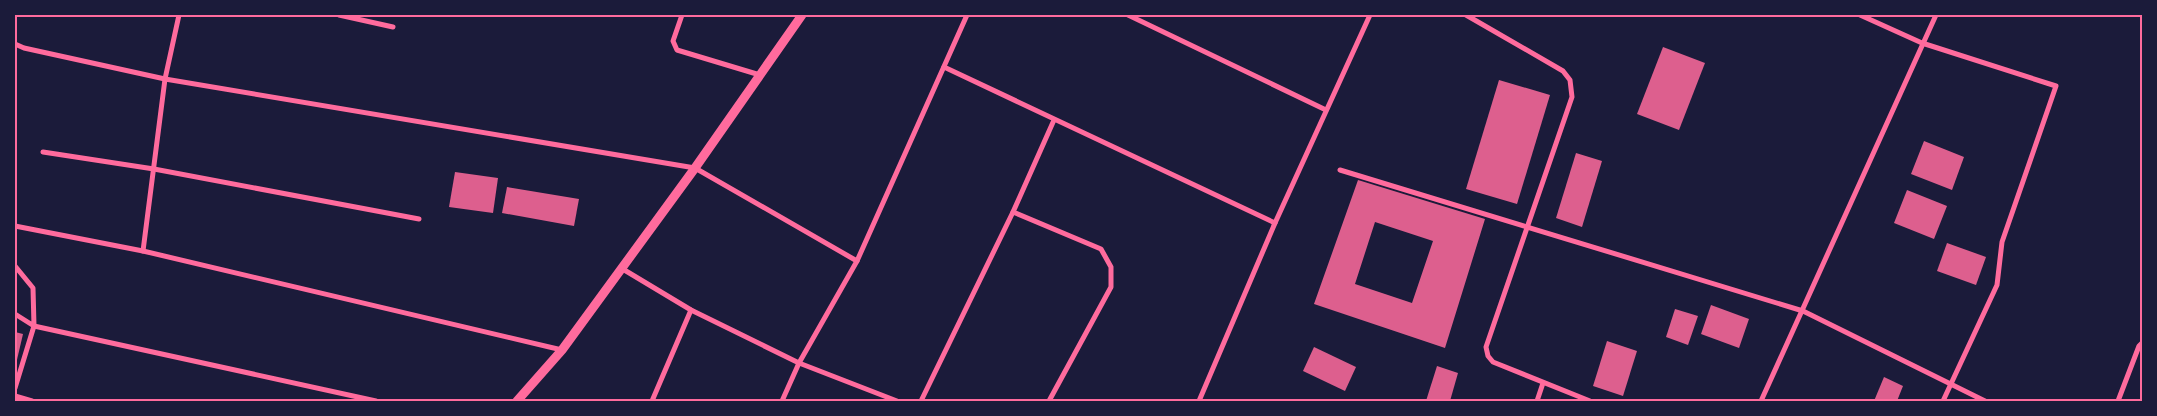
<svg xmlns="http://www.w3.org/2000/svg" width="2157" height="416" font-family="'Golos Text',sans-serif">
<style>
.building{fill:#dd5f8e;fill-rule:evenodd}
.lines{fill:none;stroke-linecap:round;stroke-linejoin:round}
.minor{stroke:#ff6b9d;stroke-width:5}
.tertiary{stroke:#ff6b9d;stroke-width:9}
.neatline{fill:none;stroke:#ff6b9d;stroke-width:2}
</style>
<rect width="100%" height="100%" fill="#1b1b3a"/>
<g class="building">
<path d="M1663,47L1705,63L1679,130L1637,114Z"/>
<path d="M1499,80L1550,95L1517,204L1466,189Z"/>
<path d="M1924,141L1964,157L1952,190L1911,174Z"/>
<path d="M1576,153L1602,161L1582,227L1556,218Z"/>
<path d="M455,172L498,178L493,213L449,207Z"/>
<path d="M1358,180L1485,219L1445,348L1314,304ZM1375,222L1433,241L1412,303L1355,284Z"/>
<path d="M507,187L579,199L574,226L502,213Z"/>
<path d="M1907,190L1947,206L1934,239L1894,223Z"/>
<path d="M1947,243L1986,257L1976,285L1937,271Z"/>
<path d="M1711,305L1749,319L1739,348L1701,334Z"/>
<path d="M1675,309L1698,316L1688,345L1666,337Z"/>
<path d="M15,332L23,334L16,364H15Z"/>
<path d="M1607,341L1637,351L1623,396L1593,386Z"/>
<path d="M1314,347L1356,367L1345,391L1303,371Z"/>
<path d="M1437,366L1458,373L1450,401H1426Z"/>
<path d="M1884,377L1903,386L1897,401H1874Z"/>
</g>
<g class="lines">
<g class="minor">
<path d="M339,15L393,27"/>
<path d="M682,15L673,41L677,50L760,75"/>
<path d="M1128,15L1326,110"/>
<path d="M1466,15L1563,71L1570,80L1572,97L1486,347L1488,356L1493,362L1590,401"/>
<path d="M1860,15L1922,43L2056,86L2002,242L1997,285L1943,401"/>
<path d="M15,44L24,48L165,79L695,168L857,261"/>
<path d="M944,67L1275,223"/>
<path d="M43,152L154,169L419,219"/>
<path d="M1340,170L1803,311L1985,401"/>
<path d="M1013,212L1101,249L1111,267V287L1049,401"/>
<path d="M15,226L143,251L562,350"/>
<path d="M143,251L165,79L179,15"/>
<path d="M15,266L33,288L34,326L15,314"/>
<path d="M621,268L691,310L799,363L897,401"/>
<path d="M15,388L34,326L376,401"/>
<path d="M15,396L32,401"/>
<path d="M652,401L691,310"/>
<path d="M782,401L799,363L857,261L967,15"/>
<path d="M921,401L1013,212L1054,120"/>
<path d="M1199,401L1275,223L1370,15"/>
<path d="M1537,401L1543,383"/>
<path d="M1761,401L1936,15"/>
<path d="M2118,401L2139,346L2142,343"/>
</g>
<path class="tertiary" d="M517,401L562,350L695,168L802,15"/>
</g>
<rect width="2157" height="416" fill="none" stroke="#1b1b3a" stroke-width="32"/>
<rect x="16" y="16" width="2125" height="384" class="neatline"/>
</svg>
